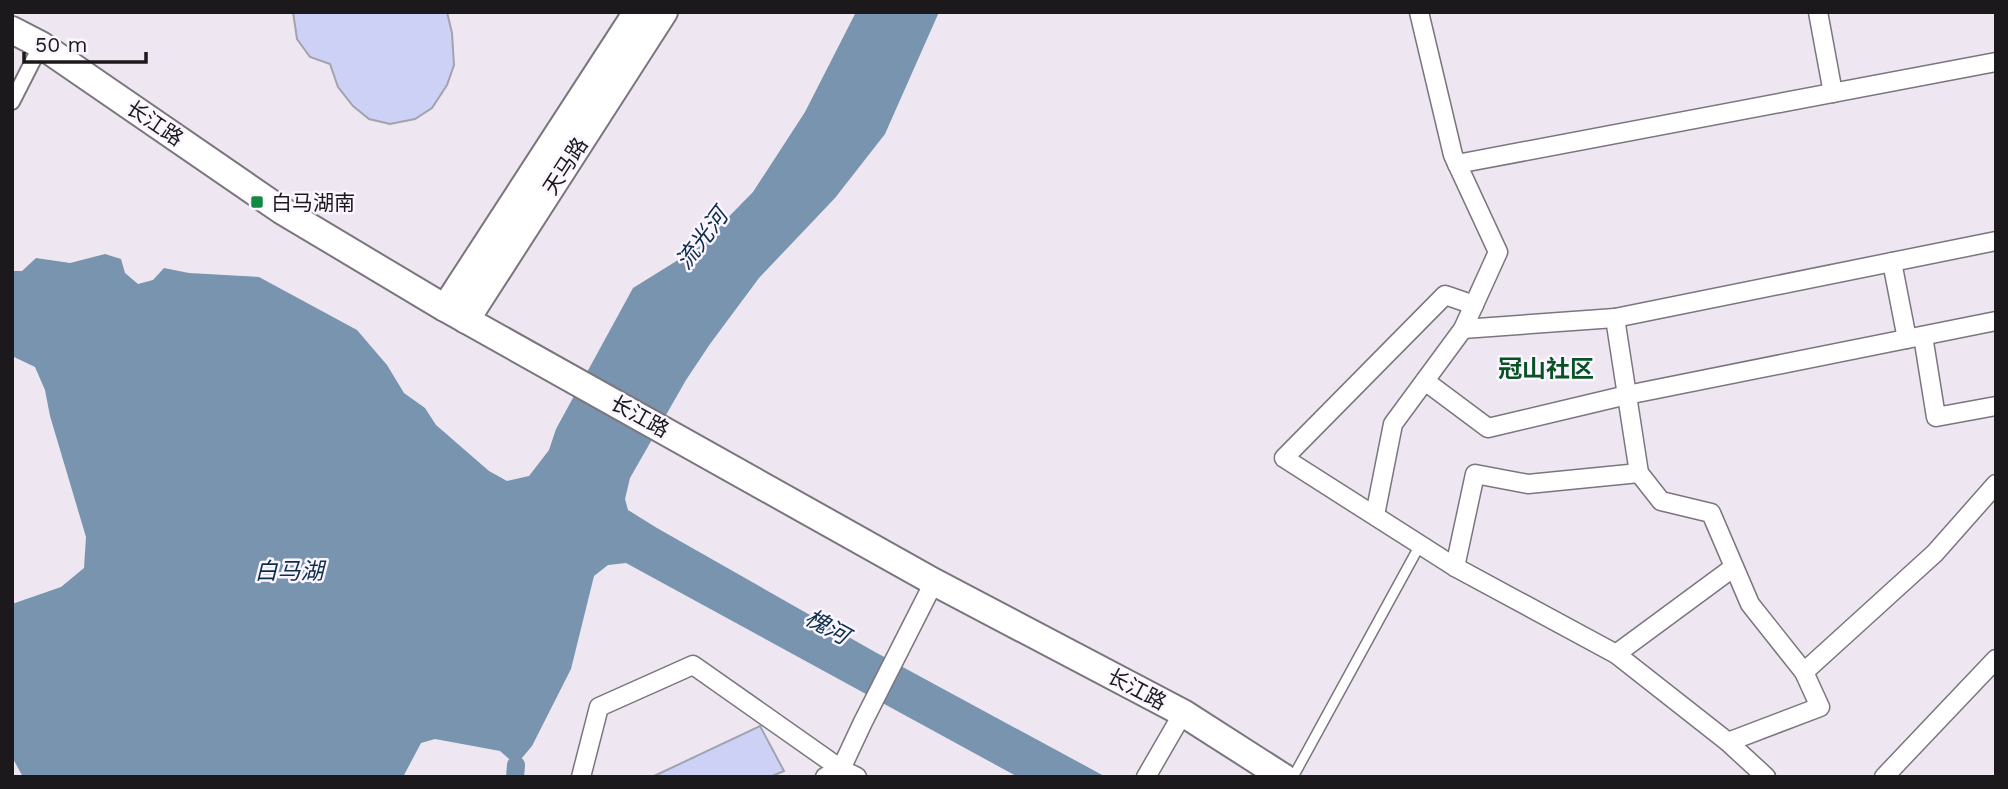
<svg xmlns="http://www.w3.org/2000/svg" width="2008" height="789" font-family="'Work Sans','Noto Sans SC',sans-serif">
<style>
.water{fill:#7894ae}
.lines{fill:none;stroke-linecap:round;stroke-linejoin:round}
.canal{stroke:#7894ae;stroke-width:18}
.building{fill:#ccd1f5;stroke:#a2a3ae;stroke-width:2}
.service-casing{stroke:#7b757e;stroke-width:12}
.pedestrian-casing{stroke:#7b757e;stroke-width:18}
.minor-casing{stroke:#7b757e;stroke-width:21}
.secondary-casing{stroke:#7b757e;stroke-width:30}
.service{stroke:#fff;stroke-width:9}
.pedestrian{stroke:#fff;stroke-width:14}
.minor{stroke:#fff;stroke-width:18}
.secondary{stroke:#fff;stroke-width:26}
.poi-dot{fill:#158943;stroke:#faf5fe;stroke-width:2.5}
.labels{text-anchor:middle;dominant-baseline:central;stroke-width:5;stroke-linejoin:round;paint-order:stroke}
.street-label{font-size:21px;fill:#1b191c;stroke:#faf5fe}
.poi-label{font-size:21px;fill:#1b191c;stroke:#faf5fe;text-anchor:start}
.water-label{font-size:23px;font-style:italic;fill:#0a2d49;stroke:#faf5fe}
.quarter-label{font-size:24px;font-weight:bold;fill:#085225;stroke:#faf5fe}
</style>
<rect width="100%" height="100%" fill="#eee7f2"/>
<path class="water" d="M856,12H939L885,134L835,198L759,278L710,344L686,380L630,478L625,499L628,510L657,528L875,652L1106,777H1018L626,563L608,565L594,576L571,669L532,746L516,765L500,751L435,739L421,743L403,777H23L12,757V604L61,587L84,568L86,537L50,416L45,390L35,367L12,356V271H22L36,258L70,263L105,254L121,259L125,273L138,284L153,280L164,268L189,273L259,277L357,330L387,365L404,393L425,408L436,425L489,471L507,481L529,476L549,450L556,429L633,288L699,247L753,192L805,112Z"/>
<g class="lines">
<path class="canal" d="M515,777L516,765"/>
</g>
<g class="building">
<path d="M293,12H447L452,33L454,65L447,85L432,108L415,119L390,124L369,119L353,106L338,87L330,64L310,57L297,39Z"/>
<path d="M760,726L784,771L770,777H652Z"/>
</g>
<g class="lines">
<g class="service-casing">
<path id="service" d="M1293,777L1420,545"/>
</g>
<g class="pedestrian-casing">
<path id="pedestrian" d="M12,102L41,45"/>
</g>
<g class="minor-casing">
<g id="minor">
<path d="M1818,12L1833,93"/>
<path d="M1457,164L1996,62"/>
<path d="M1892,262L1907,339"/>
<path d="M1474,305L1445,295L1284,458L1455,567L1616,654L1728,742L1766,777"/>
<path d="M1615,318L1639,473L1661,501L1711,513L1750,604L1804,672"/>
<path d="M1463,329L1615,318L1996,241"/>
<path d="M1923,336L1936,417L1996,406"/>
<path d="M1425,381L1488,428L1627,395L1996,321"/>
<path d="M1375,515L1393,424L1463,329L1498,252L1453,155L1419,12"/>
<path d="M1455,567L1475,474L1528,484L1639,473"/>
<path d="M1616,654L1734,567"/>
<path d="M1728,742L1820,707L1804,672L1935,553L1996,484"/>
<path d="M581,777L599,707L693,665L841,769L857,777"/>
<path d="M825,777L841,769L863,722L934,582"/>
<path d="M1146,777L1183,713"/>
<path d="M1884,777L1996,659"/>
</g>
</g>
<g class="secondary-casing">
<g id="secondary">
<path d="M12,30L41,45L281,210L445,308L934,582L1183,713L1283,777"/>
<path d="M445,308L637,12"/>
<path d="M466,320L664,12"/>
</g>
</g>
<use href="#service" class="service"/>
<use href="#pedestrian" class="pedestrian"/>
<use href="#minor" class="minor"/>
<use href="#secondary" class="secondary"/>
</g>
<rect class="poi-dot" x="250" y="195" width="14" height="14" rx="3.5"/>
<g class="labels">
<g class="street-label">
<text transform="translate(155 123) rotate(34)">长江路</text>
<text transform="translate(565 166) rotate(-57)">天马路</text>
<text transform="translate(640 416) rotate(29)">长江路</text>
<text transform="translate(1137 689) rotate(28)">长江路</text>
</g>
<g class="poi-label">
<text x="271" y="202">白马湖南</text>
</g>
<g class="water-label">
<text transform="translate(702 239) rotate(-53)">流光河</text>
<text x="289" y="571">白马湖</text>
<text transform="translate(827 627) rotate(29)">槐河</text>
</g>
<g class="quarter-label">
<text x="1546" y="369">冠山社区</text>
</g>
</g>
<rect width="2008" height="789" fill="none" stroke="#1b191c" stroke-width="28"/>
<path d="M24 52v10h122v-10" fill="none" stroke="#1b191c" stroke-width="3.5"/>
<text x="35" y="52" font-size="21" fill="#1b191c" stroke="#faf5fe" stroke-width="5" paint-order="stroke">50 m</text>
</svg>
